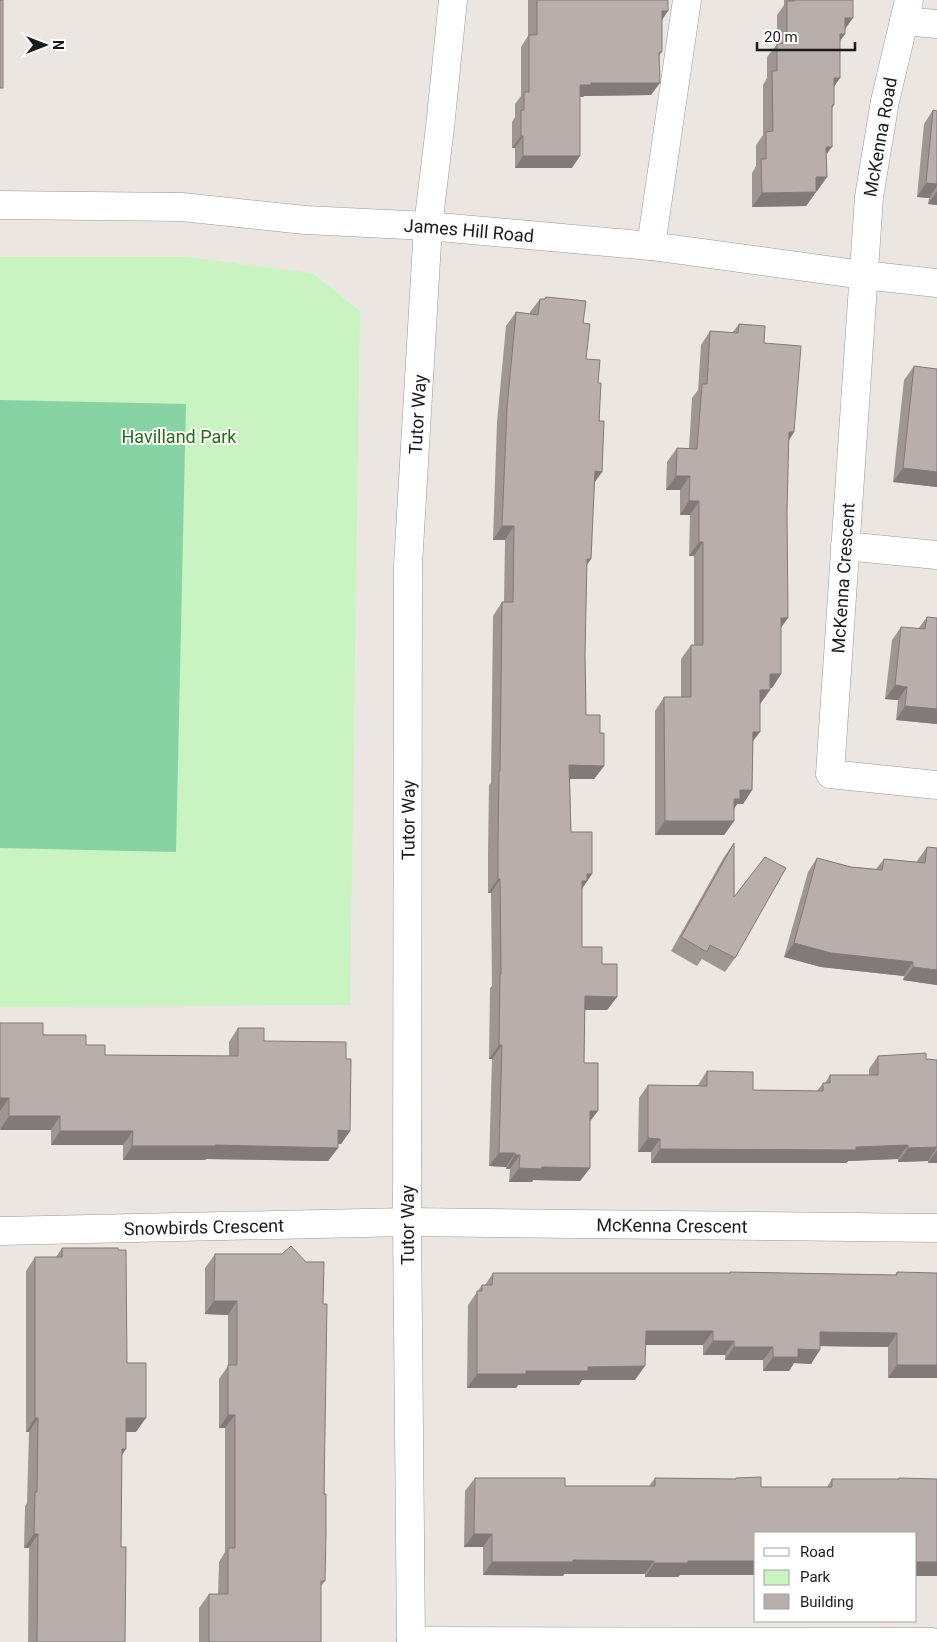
<svg xmlns="http://www.w3.org/2000/svg" width="937" height="1642" font-family="Roboto,sans-serif">
<style>
.park{fill:#caf3c2}
.pitch{fill:#87d3a3}
.lines{fill:none;stroke-linecap:round;stroke-linejoin:round}
.minor-casing{stroke:#989898;stroke-width:29}
.minor{stroke:#fff;stroke-width:28}
.wall{fill:#9e9693}
.shaded-wall{fill:#817a78}
.building{fill:#b8aeab;stroke:#817a78}
.labels{text-anchor:middle;dominant-baseline:central;stroke-width:4;stroke-linejoin:round;paint-order:stroke}
.street-label{font-size:18px;fill:#1b1b1b;stroke:#fff}
.park-label{font-size:18px;fill:#246c16;stroke:#fff}
</style>
<rect width="100%" height="100%" fill="#ece6e2"/>
<path class="park" d="M0,257H186L312,273L360,311L350,1005L0,1007Z"/>
<path class="pitch" d="M0,400L186,404L176,852L0,848Z"/>
<g class="lines">
<g class="minor-casing">
<g id="minor">
<path d="M909,0L885,101L869,197L830,774L937,785"/>
<path d="M904,21L937,24"/>
<path id="s1" d="M0,205L182,207L305,220L428,226L651,246L863,275L937,283"/>
<path d="M651,246L687,0"/>
<path d="M845,546L937,555"/>
<path id="s2" d="M0,1231L407,1222L937,1228"/>
<path d="M411,1641L931,1642"/>
<path id="s3" d="M411,1642L407,1222L408,565L428,226L440,127L453,0"/>
</g>
</g>
<use href="#minor" class="minor"/>
</g>
<g class="wall">
<path d="M528,0H668L662,20V52L659,56L651,95L584,96L583,97H580L572,168H515V148H512V122L515,117V104L521,96V47L528,36Z"/>
<path d="M784,0H853L845,30V34L840,40V78L834,86V105L832,109L826,154L827,177L817,191H816V192L806,206L752,207V173L756,166V145L763,135V85L767,78V57L777,44V15L784,5Z"/>
<path d="M933,110L937,111V205L928,204L929,198L917,197L924,124Z"/>
<path d="M546,297L583,323L586,359L598,383L602,472L594,482L591,559L586,565L585,655L586,715L600,733L604,766L594,779H570L571,832L582,888V947L602,964L617,997L607,1010H585L584,1063L590,1122V1168L580,1181L533,1180L532,1182H509L510,1169H506V1167L489,1166L492,1059H489L490,988L492,986L491,893H488V853L489,785L491,783L493,616L502,602H504L505,540H493L497,422L506,326L516,312L530,314V312L540,299H545Z"/>
<path d="M739,324L764,343L794,432L789,440L781,628V674L772,688H770V690L760,704L753,742L752,790L743,804H737L734,809V821L724,835H655V711L664,697H681V659L691,645H694V556H689L690,515H680V490H666L667,462L677,448H689L692,398L698,390L701,345L710,331L732,333Z"/>
<path d="M914,366L937,487L893,482L904,380Z"/>
<path d="M927,617L937,618V724L896,720L898,700L885,699L892,640L901,627L918,629Z"/>
<path d="M734,843L735,958L725,972L702,959L697,966L671,951L724,857Z"/>
<path d="M927,847L937,985L903,980L904,976L821,967L784,957L808,872L817,858L851,867L876,869L884,859L917,862V861Z"/>
<path d="M0,1023L86,1045L105,1055L229,1056V1042L238,1028L264,1041L346,1059L350,1131L341,1144H338V1148L328,1161L206,1159L205,1160H123V1145H51V1130H0Z"/>
<path d="M878,1056L937,1060V1163H928V1161L898,1162V1159L848,1161L846,1163H651V1152H638L639,1098L648,1085H698L707,1071L753,1090L817,1091L823,1083H825L830,1075H869V1069Z"/>
<path d="M62,1248L127,1363L136,1432H126L122,1456L121,1547L125,1642H28L29,1548H24L25,1506L27,1503L29,1432H26V1271L35,1257H56Z"/>
<path d="M215,1254L323,1304L325,1581L321,1586V1642H199V1608L209,1594H218L219,1562L225,1552V1428H219V1379L228,1366V1315L205,1314V1268Z"/>
<path d="M730,1272L895,1275L897,1272L937,1378H888V1347L820,1346L811,1364L794,1363L789,1371H763V1360H725V1355H703V1345H645L635,1380H582L579,1385H518L516,1388H467L468,1305L482,1285H485L493,1273H729Z"/>
<path d="M475,1478L565,1486H649L655,1478L735,1479L736,1478L761,1487H827L832,1479H898L899,1478L937,1576H916V1533L756,1575H680L678,1577H645V1574H564L563,1576L483,1575V1547H464L465,1491Z"/>
</g>
<g class="shaded-wall">
<path d="M662,11H668L660,23Z"/>
<path d="M845,18H853L843,32Z"/>
<path d="M840,34H845L835,48Z"/>
<path d="M834,78H840L831,91Z"/>
<path d="M591,83H660L651,95L584,96L583,97H572L580,85Z"/>
<path d="M521,136H523L515,148H512Z"/>
<path d="M826,147H832L822,160Z"/>
<path d="M523,156H580L572,168H515Z"/>
<path d="M816,177H827L817,191H806Z"/>
<path d="M926,183L937,184V186L929,198L917,197Z"/>
<path d="M937,191V205L928,204Z"/>
<path d="M816,192L806,206L752,207L762,193Z"/>
<path d="M789,432H794L785,446Z"/>
<path d="M903,468L937,472V487L893,482Z"/>
<path d="M595,471L602,472L592,486Z"/>
<path d="M676,476H690L680,490H666Z"/>
<path d="M689,501H699L690,515H680Z"/>
<path d="M502,526H514L505,540H493Z"/>
<path d="M699,542H703L694,556H689Z"/>
<path d="M587,559H591L582,572Z"/>
<path d="M781,618H788L778,632Z"/>
<path d="M770,674H781L772,688H760Z"/>
<path d="M895,685L907,687L898,700L885,699Z"/>
<path d="M760,690H770L760,704H750Z"/>
<path d="M905,706L937,709V724L896,720Z"/>
<path d="M753,732H760L750,745Z"/>
<path d="M569,765L604,766L594,779H560Z"/>
<path d="M740,790H752L743,804H737L731,813H724Z"/>
<path d="M665,821H734L724,835H655Z"/>
<path d="M587,874H592L578,895H573Z"/>
<path d="M498,879H500L491,893H488Z"/>
<path d="M794,943L913,962L904,976L821,967L784,957Z"/>
<path d="M913,967L937,970V985L903,980Z"/>
<path d="M585,996L617,997L607,1010H576Z"/>
<path d="M499,1045H502L492,1059H489Z"/>
<path d="M0,1098H9L0,1111Z"/>
<path d="M590,1111H598L588,1124Z"/>
<path d="M9,1116H60L51,1130H0Z"/>
<path d="M338,1130L350,1131L341,1144H328Z"/>
<path d="M60,1131H133L123,1145H51Z"/>
<path d="M648,1138L660,1139L651,1152H638Z"/>
<path d="M215,1145L338,1148L328,1161L206,1159L205,1160H123L132,1146Z"/>
<path d="M908,1145L898,1159L848,1161L846,1163H651L660,1149L856,1147Z"/>
<path d="M937,1147L928,1161L898,1162L908,1148Z"/>
<path d="M937,1150V1163H928Z"/>
<path d="M499,1153H515L506,1167L489,1166Z"/>
<path d="M515,1155H520L510,1169H506Z"/>
<path d="M542,1167L590,1168L580,1181L533,1180L532,1182H509L519,1168Z"/>
<path d="M214,1301H237L228,1315L205,1314Z"/>
<path d="M646,1331H713L703,1345H636Z"/>
<path d="M820,1332L897,1333L888,1347L811,1346Z"/>
<path d="M713,1341H734L725,1355H703Z"/>
<path d="M734,1347H773L763,1360H725Z"/>
<path d="M798,1349L820,1350L811,1364L794,1363L789,1371H763L773,1357Z"/>
<path d="M897,1365H937V1378H888Z"/>
<path d="M645,1366L635,1380H582L579,1385H518L516,1388H467L477,1374L588,1367Z"/>
<path d="M228,1415H235L225,1428H219Z"/>
<path d="M35,1418H38L29,1432H26Z"/>
<path d="M126,1418H146L136,1432H117Z"/>
<path d="M122,1449H126L117,1463Z"/>
<path d="M34,1534H38L29,1548H24Z"/>
<path d="M474,1534H492L483,1547H464Z"/>
<path d="M573,1560L654,1561L645,1574H564L563,1576L483,1575L492,1562Z"/>
<path d="M688,1561H756V1575H680L678,1577H645L654,1563Z"/>
<rect x="916" y="1562" width="21" height="14"/>
</g>
<g class="building">
<rect x="0" y="0" width="3" height="88"/>
<path d="M537,0H668V11H662V52H659L660,83H591V85H580V156H523V136H521V110H524V92H529V35H537Z"/>
<path d="M794,0H853V18H845V34H840V78H834V105H832V147H826L827,177H816V192L762,193L761,159H766V132L773,131L772,71H777V44L787,43V1H794Z"/>
<path d="M933,110L937,111V184L926,183Z"/>
<path d="M546,297L586,301L583,323L590,324L586,359L600,360L598,383H601L599,421H604L602,472L595,471L591,559H587L585,655L586,715H600V733H604V766L569,765L571,832H592V874H587V881H582V947H602V964H617V997L585,996L584,1063H598V1111H590V1168L542,1167L541,1169L519,1168L520,1155H515V1153H499L502,1045H499L500,974H501L500,879H498V840L499,771H500L502,602H513L514,526H502L507,408L516,312L538,315L540,299H545Z"/>
<path d="M739,324L765,326L764,343L801,346L794,432H789L787,511L788,618H781V674H770V690H760V732H753L752,790H740V799H734V821H665L664,697H691V645H703V542H699V501H689L690,476H676L677,448L697,449L702,384H707L710,331L738,333Z"/>
<path d="M914,366L937,369V472L903,468Z"/>
<path d="M927,617L937,618V709L905,706L907,687L895,685L901,627L925,629Z"/>
<path d="M734,843V897L765,857L786,868L735,958L710,945L707,952L681,937Z"/>
<path d="M927,847L937,848V970L913,967V962L831,953L794,943L817,858L851,867L882,870L884,859L925,863Z"/>
<path d="M0,1023H43V1035H86V1045H105V1055L238,1056V1028H264V1041L346,1042V1059H351L350,1131L338,1130V1148L215,1145V1146H132L133,1131H60V1116H9V1098H0Z"/>
<path d="M926,1053V1059L937,1060V1147L908,1148V1145L856,1147V1150L660,1149V1139L648,1138V1085L707,1086V1071L753,1072V1090L823,1091V1083H830V1075H878V1056Z"/>
<path d="M291,1246L306,1262H324L323,1304H327L324,1494H326V1533L325,1581H321V1642H209V1594H228V1548H235V1415H228V1365H237V1301H214L215,1254H282Z"/>
<path d="M62,1248H118V1250H126L127,1363H146V1418H126V1449H122L121,1547H126L125,1642H37L38,1534H34L35,1492H37L38,1418H35V1257H62Z"/>
<path d="M730,1272L897,1275V1272L937,1273V1365H897V1333L820,1332V1350L798,1349V1357H773V1347H734V1341H713V1331H646L645,1366L588,1367V1371H526V1374H477V1291H482V1285H492L493,1273H730Z"/>
<path d="M761,1477V1487H832V1479H899V1478L937,1479V1562H916V1533H756V1561H688V1563H654V1561L573,1560V1562H492V1534H474L475,1478H565V1486H655V1478L736,1479V1478Z"/>
</g>
<g class="labels">
<g class="street-label">
<text transform="translate(880 137) rotate(-80)">McKenna Road</text>
<text stroke="none"><textPath href="#s1" startOffset="470">James Hill Road</textPath></text>
<text stroke="none"><textPath href="#s3" startOffset="1228">Tutor Way</textPath></text>
<text transform="translate(843 578) rotate(-86)">McKenna Crescent</text>
<text stroke="none"><textPath href="#s3" startOffset="822">Tutor Way</textPath></text>
<text transform="translate(407 1225) rotate(-90)">Tutor Way</text>
<text stroke="none"><textPath href="#s2" startOffset="672">McKenna Crescent</textPath></text>
<text stroke="none"><textPath href="#s2" startOffset="204">Snowbirds Crescent</textPath></text>
</g>
<g class="park-label">
<text x="179" y="436">Havilland Park</text>
</g>
</g>
<rect x="754" y="1532" width="162" height="90" fill="#ffffff" stroke="#a4a4a4"/>
<rect x="764" y="1548" width="25" height="8" fill="#ffffff" stroke="#a4a4a4"/>
<text x="800" y="1557" font-size="15" fill="#1b1b1b">Road</text>
<rect x="764" y="1570" width="25" height="15" fill="#caf3c2" stroke="#a4a4a4"/>
<text x="800" y="1582" font-size="15" fill="#1b1b1b">Park</text>
<rect x="764" y="1594" width="25" height="15" fill="#b8aeab" stroke="#a4a4a4"/>
<text x="800" y="1607" font-size="15" fill="#1b1b1b">Building</text>
<g transform="translate(45 45) rotate(90)" stroke="#ffffff" stroke-width="4" paint-order="stroke">
<path d="M0-4L9 19L0 12L-9 19Z" fill="#1b1b1b"/>
<text y="-8" font-size="14" font-weight="bold" text-anchor="middle" fill="#1b1b1b">N</text>
</g>
<path d="M757 42v8h98v-8" fill="none" stroke="#1b1b1b" stroke-width="2.5"/>
<text x="764" y="42" font-size="15" fill="#1b1b1b" stroke="#ffffff" stroke-width="4" paint-order="stroke">20 m</text>
</svg>
